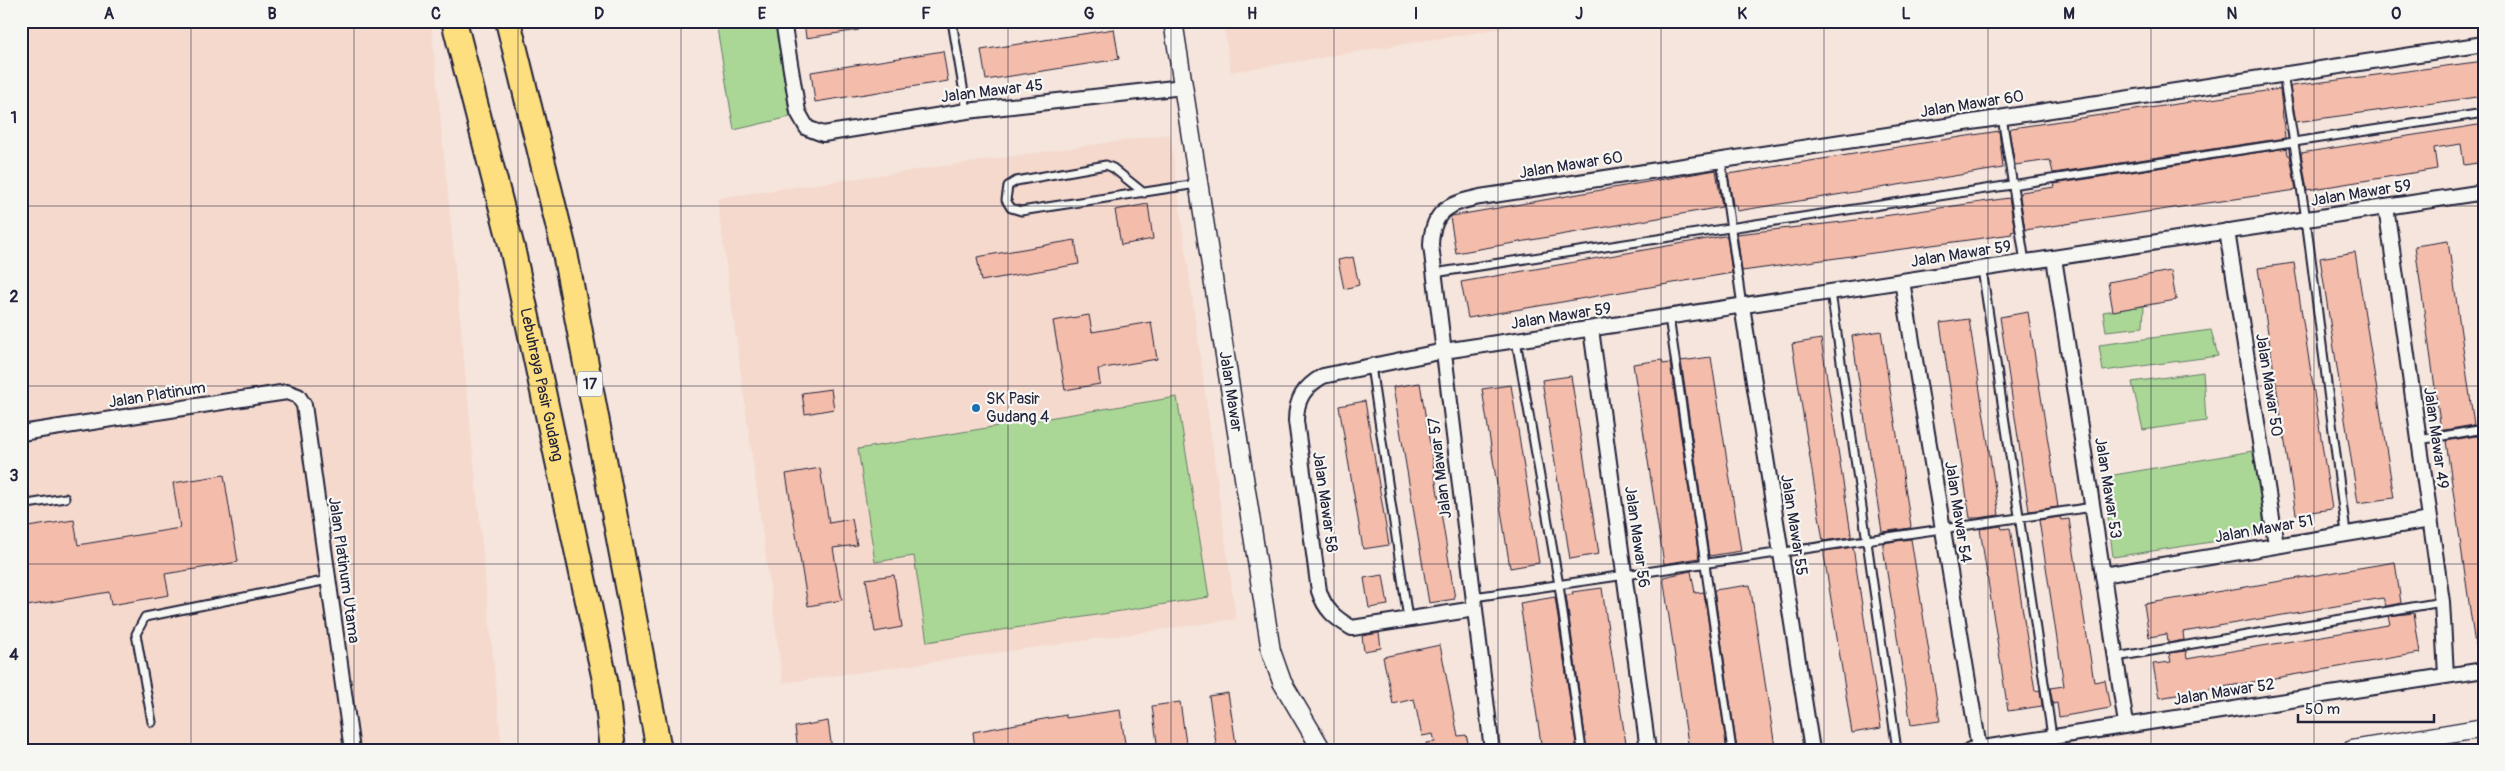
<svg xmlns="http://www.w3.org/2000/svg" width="2505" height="771" font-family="Pangolin,sans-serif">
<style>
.built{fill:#f5d9cd}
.green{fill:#aad796;stroke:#667c68}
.building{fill:#f4bcaa;stroke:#22223b}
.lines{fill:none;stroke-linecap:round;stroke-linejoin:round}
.service-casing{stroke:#22223b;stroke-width:11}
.minor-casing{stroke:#22223b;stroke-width:18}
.tertiary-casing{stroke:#22223b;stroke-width:21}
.trunk-casing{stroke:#22223b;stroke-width:28}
.service{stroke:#f6f6f2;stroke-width:7}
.minor{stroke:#f6f6f2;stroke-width:14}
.tertiary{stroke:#f6f6f2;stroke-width:18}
.trunk{stroke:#fedf80;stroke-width:24}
.grid{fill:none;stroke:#22223b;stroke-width:1;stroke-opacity:0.55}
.poi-dot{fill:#1f6fb2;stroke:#f6f6f2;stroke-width:2}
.labels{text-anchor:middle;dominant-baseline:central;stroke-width:4.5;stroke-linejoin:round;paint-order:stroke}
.shield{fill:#f6f6f2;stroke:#626272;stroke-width:1}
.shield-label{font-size:15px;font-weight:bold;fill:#22223b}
.street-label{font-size:16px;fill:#22223b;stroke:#f6f6f2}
.poi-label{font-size:16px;fill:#22223b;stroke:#f6f6f2;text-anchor:start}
.neatline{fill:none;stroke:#22223b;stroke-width:2}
.grid-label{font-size:16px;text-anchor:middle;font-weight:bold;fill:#22223b}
</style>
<rect width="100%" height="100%" fill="#f5e5dc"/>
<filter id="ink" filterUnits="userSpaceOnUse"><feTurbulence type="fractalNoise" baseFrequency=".02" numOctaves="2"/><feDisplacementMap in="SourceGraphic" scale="10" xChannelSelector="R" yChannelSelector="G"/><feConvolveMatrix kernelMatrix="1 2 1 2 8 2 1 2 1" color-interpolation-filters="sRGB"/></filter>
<g filter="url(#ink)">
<g class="built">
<path d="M21,21H431L502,750H21Z"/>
<path d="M1223,21H1546L1231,72Z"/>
<path d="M1170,134L1236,619L783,683L717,198Z"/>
</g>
<g class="green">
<path d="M775,21L790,117L734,130L716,22Z"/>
<path d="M2144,306L2143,327L2106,331L2103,312Z"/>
<path d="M2211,330L2218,356L2103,371L2099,345Z"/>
<path d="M2203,372L2206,421L2143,430L2132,382Z"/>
<path d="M1177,397L1209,597L927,642L914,556L875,562L858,449Z"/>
<path d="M2258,450L2264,534L2113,557L2103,477Z"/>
</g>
<g class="building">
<path d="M804,21H859V30L806,38Z"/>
<path d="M1114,29L1119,59L986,80L981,50Z"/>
<path d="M943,51L948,81L815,102L811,72Z"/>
<path d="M2484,61V96L2296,122L2290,87L2292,86Z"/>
<path d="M2280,89L2285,138L2053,173L2050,160L2015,165L2009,130L2012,128Z"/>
<path d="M2484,124V162L2464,165L2461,144L2434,148L2437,169L2307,190L2301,153Z"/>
<path d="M1999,131L2003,168L1737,211L1736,205H1733L1728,174Z"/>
<path d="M2287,148L2288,155H2290L2296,190L2025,230L2020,196L2021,192L2055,187L2054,184Z"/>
<path d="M1716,170L1722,207L1456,253L1450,217L1452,216Z"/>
<path d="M2009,198L2015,231L2011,232L2012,234L1742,271L1737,234L1842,222Z"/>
<path d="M1148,204L1153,239L1121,245L1115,210Z"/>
<path d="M1724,236H1727L1732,273L1468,318L1461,282Z"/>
<path d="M1075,240L1079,264L981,281L977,257Z"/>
<path d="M2448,241L2474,425L2444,430H2441L2415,246Z"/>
<path d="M2355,252L2394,498L2358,503L2320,258Z"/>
<path d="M1353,257L1359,285L1344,289L1338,260Z"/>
<path d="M2294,263L2332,509L2296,514L2258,268Z"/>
<path d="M2171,271L2176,300L2113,311L2108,282Z"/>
<path d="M2028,312L2058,507L2029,511L2000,317Z"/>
<path d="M1089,315L1092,332L1151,322L1157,359L1098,369L1100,384L1065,390L1053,321Z"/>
<path d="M1969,319L1999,515L1978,518H1970L1940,323Z"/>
<path d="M1881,331L1911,526L1910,528L1882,532L1852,336Z"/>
<path d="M1821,339L1851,534V537L1823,541L1792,344Z"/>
<path d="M1711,357L1741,551L1709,556L1681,361Z"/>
<path d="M1662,360L1663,364L1670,363L1699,558L1664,564L1633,364Z"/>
<path d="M1571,376L1599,554L1570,559L1542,380Z"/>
<path d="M1420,383L1455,599L1429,603L1393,387Z"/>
<path d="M1511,385L1539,563L1510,568L1482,389Z"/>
<path d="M831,389L834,409L805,414L802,393Z"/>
<path d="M1365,401L1389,545L1363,549L1339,406Z"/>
<path d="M2476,436L2479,437L2484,468V644L2475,645L2446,441Z"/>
<path d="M820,468L829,523L852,519L857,545L833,548L842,600L808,606L786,474Z"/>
<path d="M224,475L238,562L165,574L169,595L111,605L109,592L21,607V528L74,520L78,545L180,528L173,483Z"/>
<path d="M2060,517L2061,520L2069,519L2094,682L2105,680L2110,708L2059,717L2057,703L2053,704L2050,688L2064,686L2039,520Z"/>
<path d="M2001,526L2002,529L2010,528L2035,691L2040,690L2042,706L2008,711L1980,529Z"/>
<path d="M1911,539L1940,721L1911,725L1883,547V543Z"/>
<path d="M1853,547L1881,728L1852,733L1824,555V551Z"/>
<path d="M2395,562L2401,603L2386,606L2383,598L2183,632L2184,640L2168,643L2167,634L2149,637L2144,604Z"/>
<path d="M1691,571L1695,593L1704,592L1727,750H1689L1663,577Z"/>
<path d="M894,575L902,627L875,632L866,579Z"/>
<path d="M1383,575L1388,605L1369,608L1364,578Z"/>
<path d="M1750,585L1775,747L1737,750L1714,590Z"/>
<path d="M1602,588L1609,636L1627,750H1587L1566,595L1573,594L1572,592Z"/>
<path d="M1555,597L1577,750H1542L1520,603Z"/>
<path d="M2414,613L2420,653L2159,698L2153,664L2171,662L2169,653L2186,651L2187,659L2220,653L2388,625L2390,624L2388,616Z"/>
<path d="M1379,633L1381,648L1364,651L1362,636Z"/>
<path d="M1440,645L1458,736L1466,735L1470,750H1426V743L1435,742L1433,734L1422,736L1414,699L1393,704L1383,657Z"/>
<path d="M1228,693L1237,750H1217L1209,696Z"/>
<path d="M1180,702L1187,750H1158L1152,706Z"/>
<path d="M1120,710L1126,750H975L973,732L1066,715V718Z"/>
<path d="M828,721L832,750H798L795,727Z"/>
</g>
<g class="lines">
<g class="service-casing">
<g id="service">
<path d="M952,21L967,111"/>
<path d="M2283,74L2306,219L2346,533"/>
<path d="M2002,117L2025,262"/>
<path d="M1721,160L1742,306"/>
<path d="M1144,193L1113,168L1106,165L1016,181L1008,186L1006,200L1011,208L1021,211L1197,184"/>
<path d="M1982,269L2052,736"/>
<path d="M1434,273L2484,113"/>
<path d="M1831,292L1897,750"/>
<path d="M1669,317L1732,750"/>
<path d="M1516,340L1559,585L1582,750"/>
<path d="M1371,366L1408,619"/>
<path d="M2419,440L2484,429"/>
<path d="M21,505L65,498"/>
<path d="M1474,597L2093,507"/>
<path d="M2116,657L2442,602"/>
<path d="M152,722L136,634L145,617L328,580"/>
</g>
</g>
<g class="minor-casing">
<g id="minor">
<path d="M783,21L798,112L807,128L823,134L967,111L1183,87"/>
<path d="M2386,207L2442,602L2446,675"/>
<path d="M2227,231L2276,544"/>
<path d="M2054,258L2126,724"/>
<path d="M1902,281L1979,748"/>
<path d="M1742,306L1812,750"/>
<path d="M1591,329L1648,750"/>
<path d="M21,433L287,392L298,396L304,405L352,750"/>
<path d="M2103,575L2430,520"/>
<path d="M1475,609L1352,628C1335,618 1325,610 1319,591L1296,421C1296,399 1304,387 1323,376L1444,351L2484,192"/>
<path d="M1492,750L1431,245C1432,211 1449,203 1480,197L2484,44"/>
<path d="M1970,750L2484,670"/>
</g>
</g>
<g class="tertiary-casing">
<g id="tertiary">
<path id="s1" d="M1173,21L1271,651L1282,682L1322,750"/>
<path d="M2352,750L2484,728"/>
</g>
</g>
<g class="trunk-casing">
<g id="trunk">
<path id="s2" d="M454,21L513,252L605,680L613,750"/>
<path d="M508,21L565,253L659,750"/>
</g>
</g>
<use href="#service" class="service"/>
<use href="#minor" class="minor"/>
<use href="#tertiary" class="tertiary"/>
<use href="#trunk" class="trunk"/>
</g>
</g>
<path class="grid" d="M191,21V750M354,21V750M518,21V750M681,21V750M844,21V750M1008,21V750M1171,21V750M1334,21V750M1498,21V750M1661,21V750M1824,21V750M1988,21V750M2151,21V750M2314,21V750M21,206H2484M21,386H2484M21,564H2484"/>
<circle class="poi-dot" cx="976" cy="408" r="5"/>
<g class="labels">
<rect class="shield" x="577.5" y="371.5" width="25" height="25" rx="4"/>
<g class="shield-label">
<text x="590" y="384">17</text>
</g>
<g class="street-label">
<text transform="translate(992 91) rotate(-7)">Jalan Mawar 45</text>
<text transform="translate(1972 104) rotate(-9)">Jalan Mawar 60</text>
<text transform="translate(1571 165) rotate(-9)">Jalan Mawar 60</text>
<text transform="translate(2361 193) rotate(-9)">Jalan Mawar 59</text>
<text transform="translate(1961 254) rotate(-9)">Jalan Mawar 59</text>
<text transform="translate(1561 316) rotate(-9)">Jalan Mawar 59</text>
<text stroke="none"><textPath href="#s2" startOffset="374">Lebuhraya Pasir Gudang</textPath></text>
<text transform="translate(2269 385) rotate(81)">Jalan Mawar 50</text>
<text stroke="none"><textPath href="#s1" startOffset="375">Jalan Mawar</textPath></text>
<text transform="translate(157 395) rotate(-9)">Jalan Platinum</text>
<text transform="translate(2436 438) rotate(82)">Jalan Mawar 49</text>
<text transform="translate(1440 468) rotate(-97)">Jalan Mawar 57</text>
<text transform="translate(2108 488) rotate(81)">Jalan Mawar 53</text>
<text transform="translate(1325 502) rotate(82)">Jalan Mawar 58</text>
<text transform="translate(1958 512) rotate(81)">Jalan Mawar 54</text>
<text transform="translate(1794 525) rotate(81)">Jalan Mawar 55</text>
<text transform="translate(2264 529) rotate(-10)">Jalan Mawar 51</text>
<text transform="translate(1637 537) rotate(82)">Jalan Mawar 56</text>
<text transform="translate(344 570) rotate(82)">Jalan Platinum Utama</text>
<text transform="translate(2224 692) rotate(-9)">Jalan Mawar 52</text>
</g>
<g class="poi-label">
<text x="986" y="399">SK Pasir<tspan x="986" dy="18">Gudang 4</tspan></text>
</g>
</g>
<rect width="2505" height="771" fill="none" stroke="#f6f6f2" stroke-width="55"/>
<path d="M2298 714v8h136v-8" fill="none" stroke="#22223b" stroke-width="2.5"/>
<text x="2305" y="714" font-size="15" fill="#22223b" stroke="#f6f6f2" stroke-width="4" paint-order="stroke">50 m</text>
<rect x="28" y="28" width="2450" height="716" class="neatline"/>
<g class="grid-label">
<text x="109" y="19">A</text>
<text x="272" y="19">B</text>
<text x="436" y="19">C</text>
<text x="599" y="19">D</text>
<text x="762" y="19">E</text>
<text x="926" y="19">F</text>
<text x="1089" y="19">G</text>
<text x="1252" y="19">H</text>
<text x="1416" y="19">I</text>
<text x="1579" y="19">J</text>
<text x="1742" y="19">K</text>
<text x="1906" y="19">L</text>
<text x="2069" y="19">M</text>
<text x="2232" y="19">N</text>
<text x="2396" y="19">O</text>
<text x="14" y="123">1</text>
<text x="14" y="302">2</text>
<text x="14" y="481">3</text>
<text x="14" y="660">4</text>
</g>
</svg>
